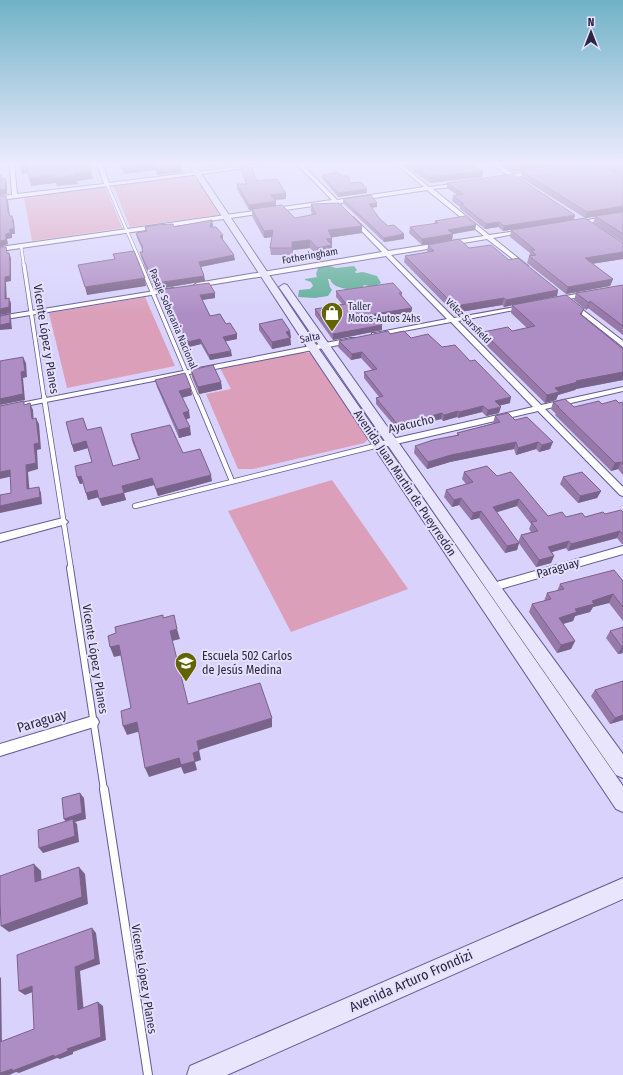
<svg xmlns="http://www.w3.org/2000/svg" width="623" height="1075" font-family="'Fira Sans Condensed',sans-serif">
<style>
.green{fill:#db9fb9}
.water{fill:#5dae96}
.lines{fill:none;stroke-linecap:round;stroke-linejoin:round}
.lane-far4-casing{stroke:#655996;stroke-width:3.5}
.lane-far3-casing{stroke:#655996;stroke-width:5}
.lane-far2-casing{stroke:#655996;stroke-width:6}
.lane-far1-casing{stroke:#655996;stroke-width:8}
.lane-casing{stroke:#655996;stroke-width:10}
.street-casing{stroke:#655996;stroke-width:2}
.secondary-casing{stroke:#655996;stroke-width:2}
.lane-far4{stroke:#fff;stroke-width:2.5}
.lane-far3{stroke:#fff;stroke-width:3.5}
.lane-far2{stroke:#fff;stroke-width:4.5}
.lane-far1{stroke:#fff;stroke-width:6}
.lane{stroke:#fff;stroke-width:8}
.street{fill:#fff;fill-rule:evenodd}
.secondary{fill:#e9e5fd;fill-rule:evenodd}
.wall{fill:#9679a9}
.shaded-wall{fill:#7a638a}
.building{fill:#ae8dc5;stroke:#7a638a}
.labels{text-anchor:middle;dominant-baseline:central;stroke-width:4;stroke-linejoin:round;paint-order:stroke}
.far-street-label{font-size:10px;fill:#2d2842;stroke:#e5e1fd}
.far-poi-label{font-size:10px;fill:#2d2842;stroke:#e5e1fd;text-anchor:start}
.street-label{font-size:12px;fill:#2d2842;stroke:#e5e1fd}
.poi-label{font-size:12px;fill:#2d2842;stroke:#e5e1fd;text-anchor:start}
.near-street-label{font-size:14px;fill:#2d2842;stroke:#e5e1fd}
</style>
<rect width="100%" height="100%" fill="#d8d2fc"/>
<g class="green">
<path d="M192,175L201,185L219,215L130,227L114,187L120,184Z"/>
<path d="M97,187L106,188L122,228L32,241L24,197Z"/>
<path d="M145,297L175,366L67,388L49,313Z"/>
<path d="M297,352L311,353L371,437L364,443L253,469H238L206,394L231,389L220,368Z"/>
<path d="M332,480L408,589L291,632L228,511Z"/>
</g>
<path class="water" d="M326,265L336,268L354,266L357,270L355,272L356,273L363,272L377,276L381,283L374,287L364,285L362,289C353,290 333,290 330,279H328L330,287L332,290L328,296L315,298L298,297L299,290L310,289L313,286L311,282L305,280V279L317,277L316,274L318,268Z"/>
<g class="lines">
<g class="lane-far4-casing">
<g id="lane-far4">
<path d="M107,184L142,266"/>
<path d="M21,246L24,266"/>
</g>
</g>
<g class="lane-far3-casing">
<g id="lane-far3">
<path d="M24,265L44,398"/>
<path d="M141,265L197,398"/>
</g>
</g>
<g class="lane-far2-casing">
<g id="lane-far2">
<path d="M44,397L71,569"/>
<path d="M197,397L232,481"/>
<path d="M135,506L379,445"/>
</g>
</g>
<g class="lane-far1-casing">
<path id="lane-far1" d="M70,568L104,790"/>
</g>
<g class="lane-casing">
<path id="lane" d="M104,789L148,1075"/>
</g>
<g class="street-casing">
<g id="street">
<path d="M10,163H14L17,194L104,184L97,163H102L109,183L268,163H285L0,200V196L12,195Z"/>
<path d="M296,163H301L337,200L424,187L395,163H400L429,187L461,183V185L459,186L433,189L489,235L524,230V232L493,238L528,266V268L526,269L487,239L391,255L454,318L526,305L527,306L524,308L458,321L541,405L623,387V391L545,409L623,487V496L620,495L538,411L379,448L376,447L375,445L376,443L379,442L533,407L451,322L372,337V333H375L447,319L386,256L197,287L194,285L197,283L382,252L351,220L350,219L353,217L388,251L484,236L427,190L340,203L341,204L338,206L334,203L0,251V247L332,200Z"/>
<path d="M491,163H497L513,174L535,172L537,173L517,177L518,178L515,180C510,178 506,179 501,178V176L507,175Z"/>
<path d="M623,213V217L576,225L573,223Z"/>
<path d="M173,288L176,290L175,291L0,320V316Z"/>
<path d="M587,292L590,294L589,295L555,302L552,300L555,298Z"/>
<path d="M571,304H575L623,341V347L571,306Z"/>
<path d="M351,338H354V342L0,411V407Z"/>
<path d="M63,518L66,520L68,522L66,524L0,542V534Z"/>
<path d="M623,546V554L493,591L489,590L488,587L489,584L493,583Z"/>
<path d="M93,716L97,718L99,722L97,726L0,756V744Z"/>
</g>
</g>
<g class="secondary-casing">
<g id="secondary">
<path d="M187,163H194L321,352L623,786V812L616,809L311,353Z"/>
<path d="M284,284L287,285L498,583L623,754V778L616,775L488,591L279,287Z"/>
<path d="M623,878V899L227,1075H187L190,1066Z"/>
</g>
</g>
<use href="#lane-far4" class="lane-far4"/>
<use href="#lane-far3" class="lane-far3"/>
<use href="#lane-far2" class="lane-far2"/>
<use href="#lane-far1" class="lane-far1"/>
<use href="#lane" class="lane"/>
<use href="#street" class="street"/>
<use href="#secondary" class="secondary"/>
</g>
<g class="wall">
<path d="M119,163H179L182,172L157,175L155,170L124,174Z"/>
<path d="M407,163H481L473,165L483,171L482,177L430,183L406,166Z"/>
<path d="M500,163H576L514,172Z"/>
<path d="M603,163H623V177L602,165Z"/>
<path d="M240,165L257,181L286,193V199L275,200L276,201V206L295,218L312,215L311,211V204L362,226V233L332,237V253L317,255L310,248L293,250L292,255H271L270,248L272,237L264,238L252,216V210H249L237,189V184H246L241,170Z"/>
<path d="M522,172L607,215L623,212V242L593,223L595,217L585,218L521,178Z"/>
<path d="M322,175L350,183L367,189V193L338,197L322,178Z"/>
<path d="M447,183L574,220L623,243V259L592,264L613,279L610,286L566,294L527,263L530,253L510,237L511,230L537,226L503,231L498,227L485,229L460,209V207L452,201L453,196L457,195L447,188Z"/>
<path d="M343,199L377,207L372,208L380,219L388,226L404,234V239L384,242L343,203Z"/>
<path d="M435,221L476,225L475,230L453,234L452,240L422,245L409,233L410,227L434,224Z"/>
<path d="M213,225L212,227L223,235V240L235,260L201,267L204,276L205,281L158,289L156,284L153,285L141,257L140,252H142V249L137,238L136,233L145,232V227H174Z"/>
<path d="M428,245L469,248L509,260L558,290L557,296L517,304L582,315L623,349V380L576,389L575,390L558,395L556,400L545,403L481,340L483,332L512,331L527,328L511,313L512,305L504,307L502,305L454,313L404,262L405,256L428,252L427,251Z"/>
<path d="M623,285V335L588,308L586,310L574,300L576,293Z"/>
<path d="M159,290L215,293V298L202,300L210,316L226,324L237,334V339L225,341L232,356L210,360L201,344L189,347L174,321H172L160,295Z"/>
<path d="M336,291L402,293V296L412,308L411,314L378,319L382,325V330L333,340L315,315V309L342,304L336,297Z"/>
<path d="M259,324L290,331L291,345L272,349L259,330Z"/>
<path d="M390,334L411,338L442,347L510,403L499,406V413L486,416L482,412L458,418L457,417L443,421L441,419L398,430L376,404V398L379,397L364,378V372L372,370L361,358L351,360L338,347L339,341Z"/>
<path d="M191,370L221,382L222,389L199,394L192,377Z"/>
<path d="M155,380L192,395L182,398L190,418L186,419L191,435L179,438L157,387Z"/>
<path d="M553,402L574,407L619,403L623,402V475L618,469L611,471L555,415L556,414L551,409Z"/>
<path d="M495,416L515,420L550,449L539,452L536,449L516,455L514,449L450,462L427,469L414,453L415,446L457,435V433L494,423H493Z"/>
<path d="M87,430L113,466L139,459L132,441L131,434L183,453L212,481L158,496L154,485L124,493L126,500L102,506L99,497L88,500L83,483L80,484L77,477L92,462L88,448L74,452L72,445Z"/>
<path d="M464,472L497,476L548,516L566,517H585L623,512V544H622L617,538L568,551L566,548L552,552L554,556L551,563L536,567L518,542L521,535L531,532L529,529L531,524L517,506L496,512L519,543L517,550L505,553L479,518L471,520L459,505L452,507L444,497L446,490L466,484L462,479Z"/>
<path d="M563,477L601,491L597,498L578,503L560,484Z"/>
<path d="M623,581V621L609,603L593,607L590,612L575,616L573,621L563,624L575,641L571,649L557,653L529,612L532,604L544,601L547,593L557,591L560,584Z"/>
<path d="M623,627V653L618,654L606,638L610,631Z"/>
<path d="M623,681V720L610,724L591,696L595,690Z"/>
</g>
<g class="shaded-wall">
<path d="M206,163H237L207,167Z"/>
<path d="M239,163H249V164L239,165Z"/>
<path d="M465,163H481L465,167Z"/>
<path d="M537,163H576L514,172L516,166Z"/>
<path d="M27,164L30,173L22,174L20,165Z"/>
<path d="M154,164L155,170L124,174L123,168Z"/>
<path d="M181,166L182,172L157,175L156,169Z"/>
<path d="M91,171L93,179L77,181L78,184L57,186L56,183L31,186L29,178Z"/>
<path d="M483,171L482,177L430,183V177Z"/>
<path d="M5,178L7,182V194L0,195V190Z"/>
<path d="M367,189V193L338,197V193Z"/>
<path d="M286,193V199L270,200V195Z"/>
<path d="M6,196L8,201L10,216L8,212Z"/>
<path d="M276,201V206L249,210V205Z"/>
<path d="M377,203V207L369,208V204Z"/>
<path d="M623,206V212L585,218L587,212Z"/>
<path d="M575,215L574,220L503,231L504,226Z"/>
<path d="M12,216L14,221L15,234H12V238L7,239L8,244L0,247V241L10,229Z"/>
<path d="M212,220L213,225L210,231V227Z"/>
<path d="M499,222L498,227L485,229L486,224Z"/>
<path d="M476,225L475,230L453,234L452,240L422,245V239L448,230Z"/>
<path d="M362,226V233L328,238V230Z"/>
<path d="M273,230V237L264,238V231Z"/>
<path d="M404,234V239L384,242V238Z"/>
<path d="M223,235V240L220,236Z"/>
<path d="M332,238V253L317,255V248L326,239Z"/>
<path d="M310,240V248L293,250L292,255V242Z"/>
<path d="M623,252V259L583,265L585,258Z"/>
<path d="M9,253L11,258V281L6,282L7,304L5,299V277Z"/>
<path d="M234,255L235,260L199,267V262Z"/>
<path d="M204,276L205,281L158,289L157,283Z"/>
<path d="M145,278L146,286L87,295L85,287Z"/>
<path d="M152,279H155L156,284L153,285Z"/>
<path d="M613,279L610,286L566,294L568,287Z"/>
<path d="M558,290L557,296L504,307L506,300Z"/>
<path d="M215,293V298L201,300L200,295Z"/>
<path d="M9,298L11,303V313L0,315V309Z"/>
<path d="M504,298L502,305L454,313L455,306Z"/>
<path d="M590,301L588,308L586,310L589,303Z"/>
<path d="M412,308L411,314L374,320V314Z"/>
<path d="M584,309L581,316L580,314Z"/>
<path d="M10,314L11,320L12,329L0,330V325Z"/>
<rect x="172" y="316" width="2" height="5"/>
<path d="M382,325V330L333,340V334Z"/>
<path d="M290,331L291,338L286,339V332Z"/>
<path d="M237,334V339L223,342V337Z"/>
<path d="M290,338L291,345L272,349V342Z"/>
<path d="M200,339L201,344L189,347L188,342Z"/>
<path d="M231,351L232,356L210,360L209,355Z"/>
<path d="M362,352L361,358L351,360L352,354Z"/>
<path d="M23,357L26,363L27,377L23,378L25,400L0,405V399L21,372Z"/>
<path d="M623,372V380L576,389L575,390L558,395L556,400L545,403L547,395L555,388L576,381Z"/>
<path d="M221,382L222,389L199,394L198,387Z"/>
<path d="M191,388L192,395L181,398L179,391Z"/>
<path d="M511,397L510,403L493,407L495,401Z"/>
<path d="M30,403L33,410L34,425L32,419Z"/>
<path d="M483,406L482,412L458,418L459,412Z"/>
<path d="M501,407L499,413L486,416L488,410Z"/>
<path d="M189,411L190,418L184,420L183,413Z"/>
<path d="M458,411L457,417L443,421L444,415Z"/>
<path d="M442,413L441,419L398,430V425Z"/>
<path d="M36,418L39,424L41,449L37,450L38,469L28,472L30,496L27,489L26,465L34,444Z"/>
<path d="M190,427L191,435L179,438L178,430Z"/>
<path d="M86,441L88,448L74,452L72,445Z"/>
<path d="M516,442L514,449L450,462L427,469L428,462L451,455Z"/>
<path d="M538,442L536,449L516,455L518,448Z"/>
<path d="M553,442L550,449L539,452L542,445Z"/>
<path d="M621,462L618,469L611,471L615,463Z"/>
<path d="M10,470L13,476L0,479V472Z"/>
<path d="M211,475L212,481L158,496L156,489Z"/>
<path d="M81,476L84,483L80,484L77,477Z"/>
<path d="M152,478L154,485L124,493L122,486Z"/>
<path d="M39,487L41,493L42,504L0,513V506Z"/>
<path d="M97,490L99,497L88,500L86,493Z"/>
<path d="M601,491L597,498L578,503L580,496Z"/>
<path d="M124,493L126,500L102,506L99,499Z"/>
<path d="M461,498L459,505L452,507L454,500Z"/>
<path d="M519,499L517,506L491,514L493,507Z"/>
<path d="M481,511L479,518L471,520L473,513Z"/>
<path d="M620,531L617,538L568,551L571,544Z"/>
<path d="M569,541L566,548L545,554L548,547Z"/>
<path d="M519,543L517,550L505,553L507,546Z"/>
<path d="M554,556L551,563L536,567L539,560Z"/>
<path d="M613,594L609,603L593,607L590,612L575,616L573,621L555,626L559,618L592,601Z"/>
<path d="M177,629L180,639L172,641L170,631Z"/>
<path d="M575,641L571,649L557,653L561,645Z"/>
<path d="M119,645L123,655L114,657L110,647Z"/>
<path d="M622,647H623V653L618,654Z"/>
<path d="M623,715V720L610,724L615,718Z"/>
<path d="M272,718V727L199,750L201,760L195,762L197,770L184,774L181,767L149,777L145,768L193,753L197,741Z"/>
<path d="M137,722L141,731L127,735L123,726Z"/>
<path d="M80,793L84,798L86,819L75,822L77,824L79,842L43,853L39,848L68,825L64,819Z"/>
<path d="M34,864L41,871L42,889L35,882Z"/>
<path d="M79,867L85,874L88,904L9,932L1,926Z"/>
<path d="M92,928L96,933L100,964L80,971L84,1013L78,1010L75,967Z"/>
<path d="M0,977L1,978L2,1047L0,1046Z"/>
<path d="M32,986L38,990L25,995L19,991Z"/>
<path d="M98,1002L103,1006L106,1040L73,1052V1054L60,1059L57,1058L19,1073L16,1072L9,1075H0V1073L12,1069L67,1049Z"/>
</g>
<g class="building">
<path d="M19,163H89L91,171L75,172L76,175L54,178V175L29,178L27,164L20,165Z"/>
<path d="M120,163H179L181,166L156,169L154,164L123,168Z"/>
<path d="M411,163H470L483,171L430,177Z"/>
<path d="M511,163H537L516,166Z"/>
<path d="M582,163H597L623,177V206L587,212L522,172Z"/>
<path d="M611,163H623V170Z"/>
<path d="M250,164L257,181L277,179L286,193L270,195L276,201L249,205L237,184H247L240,165Z"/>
<path d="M338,172L342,176H349L350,183L361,182L367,189L338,193L322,175Z"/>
<path d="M513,174L575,215L504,226L499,222L486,224L461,204H464L453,196L463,194L447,183Z"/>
<path d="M0,175H1V179L5,178L6,189L0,190Z"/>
<path d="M371,195L377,203L369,204L380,219L388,226L394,225L404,234L384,238L343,199Z"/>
<path d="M6,196L8,212L10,216H12L14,229H10V233L6,234V240L0,241V197Z"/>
<path d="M339,203L362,226L328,230L332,238L326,239L332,245L317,248L310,240L292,242V248H270L273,230L264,231L252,209L282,205L295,218L316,214L311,204Z"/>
<path d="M623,212V234L595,216Z"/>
<path d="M465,216L476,225L448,230L453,234L422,239L410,227L438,223L435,221Z"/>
<path d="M585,218L623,243V252L585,258L613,279L568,287L529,256L536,255L531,250H535L511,230Z"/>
<path d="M212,220L210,227H216L223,235L220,236L234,255L199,262L204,276L157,283L155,279H152L140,252H143L142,249L143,248L136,233L147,231L145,227L156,225L173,224L174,227Z"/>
<path d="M459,239L469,248L491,245L509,260L518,258L558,290L506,300L504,298L455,306L405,256L434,251L428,245Z"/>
<path d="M0,247H6L7,253H9L10,262V276L5,277V299L9,298V307L0,309Z"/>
<path d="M134,251L145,278L85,287L78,265L115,259L113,254Z"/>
<path d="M209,283L215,293L200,295L210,316L220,314L226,324L230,323L237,334L223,337L231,351L209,355L200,339L188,342L174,316H172L159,290Z"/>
<path d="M393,283L402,293H399L412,308L374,314L382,325L333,334L315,309L346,304L336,291Z"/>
<path d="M623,285V326L590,301L589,303L576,293Z"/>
<path d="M566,295L584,309L580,314L623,349V372L576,381L578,382L555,388L559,392L547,395L483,332L508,327L512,331L535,326L512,305Z"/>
<path d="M10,314V323L0,325V316Z"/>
<path d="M282,319L290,331L286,332L290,338L272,342L259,324Z"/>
<path d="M388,331L390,334L404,331L411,338L428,334L442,347L455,345L470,361L475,360L511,397L495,401L501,407L488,410L483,406L459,412L458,411L444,415L442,413L398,425L376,398L383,396L364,372L377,369L362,352L352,354L339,341Z"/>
<path d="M23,357L25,371L21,372L23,394L0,399V361Z"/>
<path d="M213,365L221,382L198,387L191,370Z"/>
<path d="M185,373L191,388L179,391L189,411L183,413L190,427L178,430L155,380Z"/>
<path d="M565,399L574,407L599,401L602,404L616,400L619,403L623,402V464L621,462L615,463L558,407H559L553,402Z"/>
<path d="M24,401V405L30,403L32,419L36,418L39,443L34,444L36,463L26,465L27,489L39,487L40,497L0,506V495L11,493L10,470L0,472V406Z"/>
<path d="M508,413L515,420L527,417L553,442L542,445L538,442L518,448L516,442L451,455L428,462L415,446L433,440L459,435L457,433L500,422L495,416Z"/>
<path d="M83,418L87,430L101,427L113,466L140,459L131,434L170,425L183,453L200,449L211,475L156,489L152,478L122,486L124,493L99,499L97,490L86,493L81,476L77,477L75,466L92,462L86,441L72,445L66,422Z"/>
<path d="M487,466L497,476L511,472L548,516L562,512L566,517L582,513L585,517L603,512L605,514L621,510L623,512V535L620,531L571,544L569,541L548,547L554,556L539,560L521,535L538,531L531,522L537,521L519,499L493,507L519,543L507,546L481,511L473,513L461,498L454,500L446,490L473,482L464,472Z"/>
<path d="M582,472L601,491L580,496L563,477Z"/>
<path d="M614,570L623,581V607L613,594L592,601L594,604L575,609L577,612L559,618L575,641L561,645L532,604L551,599L547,593L564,589L560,584Z"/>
<path d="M163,615V618L174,615L177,629L170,631L188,704L260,683L272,718L197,741L199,751L193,753L195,761L181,765L179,758L145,768L137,722L123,726L121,711L131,708L119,645L110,647L108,636L116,633L115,627Z"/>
<path d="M623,627V647H622L610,631Z"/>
<path d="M623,681V715L615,718L595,690Z"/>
<path d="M80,793L82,813L64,819L62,798Z"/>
<path d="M73,819L75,836L39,848L38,830Z"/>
<path d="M34,864L35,882L79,867L82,897L1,926L0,899V876Z"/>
<path d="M92,928L95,959L75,967L78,1010L98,1002L101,1037L67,1049L68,1051L54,1057V1055L12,1071V1069L0,1073V1042L34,1029L32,986L19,991L17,955Z"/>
</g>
<linearGradient id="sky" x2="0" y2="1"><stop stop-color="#70b2c7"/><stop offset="0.52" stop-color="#edebfe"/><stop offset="1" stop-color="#edebfe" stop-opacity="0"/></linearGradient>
<rect width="623" height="314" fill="url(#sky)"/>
<defs>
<g id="shop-pin" transform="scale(1.15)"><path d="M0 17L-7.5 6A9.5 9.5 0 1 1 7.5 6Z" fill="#616400" stroke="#e5e1fd"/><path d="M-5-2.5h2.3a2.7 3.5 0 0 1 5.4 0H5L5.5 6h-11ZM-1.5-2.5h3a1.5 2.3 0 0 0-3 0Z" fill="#fff"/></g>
<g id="school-pin" transform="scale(1.15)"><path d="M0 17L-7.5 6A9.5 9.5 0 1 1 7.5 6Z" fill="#616400" stroke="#e5e1fd"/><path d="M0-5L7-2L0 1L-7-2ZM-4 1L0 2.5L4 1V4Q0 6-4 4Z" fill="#fff"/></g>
</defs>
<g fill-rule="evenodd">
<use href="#shop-pin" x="332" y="313"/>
<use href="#school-pin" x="186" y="663"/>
</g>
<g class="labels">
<g class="far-street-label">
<text transform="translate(310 256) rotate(-10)">Fotheringham</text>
<text transform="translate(173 319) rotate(67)">Pasaje Soberania Nacional</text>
<text transform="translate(468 321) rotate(45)">Vélez Sarsfield</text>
<text transform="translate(310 338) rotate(-11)">Salta</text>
</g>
<g class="far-poi-label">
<text x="348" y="307">Taller<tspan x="348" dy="12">Motos-Autos 24hs</tspan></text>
</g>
<g class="street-label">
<text transform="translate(46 339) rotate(81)">Vicente López y Planes</text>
<text transform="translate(411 424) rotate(-13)">Ayacucho</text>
<text transform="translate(405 483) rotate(56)">Avenida Juan Martin de Pueyrredón</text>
<text transform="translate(558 568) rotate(-16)">Paraguay</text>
<text transform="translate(95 659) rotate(81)">Vicente López y Planes</text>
<text transform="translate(144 979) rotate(81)">Vicente López y Planes</text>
</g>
<g class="poi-label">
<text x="202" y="656">Escuela 502 Carlos<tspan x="202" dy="14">de Jesús Medina</tspan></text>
</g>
<g class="near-street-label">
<text transform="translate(42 721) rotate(-17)">Paraguay</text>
<text transform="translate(411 981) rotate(-24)">Avenida Arturo Frondizi</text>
</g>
</g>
<g transform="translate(591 32)" stroke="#e5e1fd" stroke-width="3" paint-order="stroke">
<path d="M0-3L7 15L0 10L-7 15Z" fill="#2d2842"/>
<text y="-6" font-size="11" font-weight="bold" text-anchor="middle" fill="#2d2842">N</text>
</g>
</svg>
